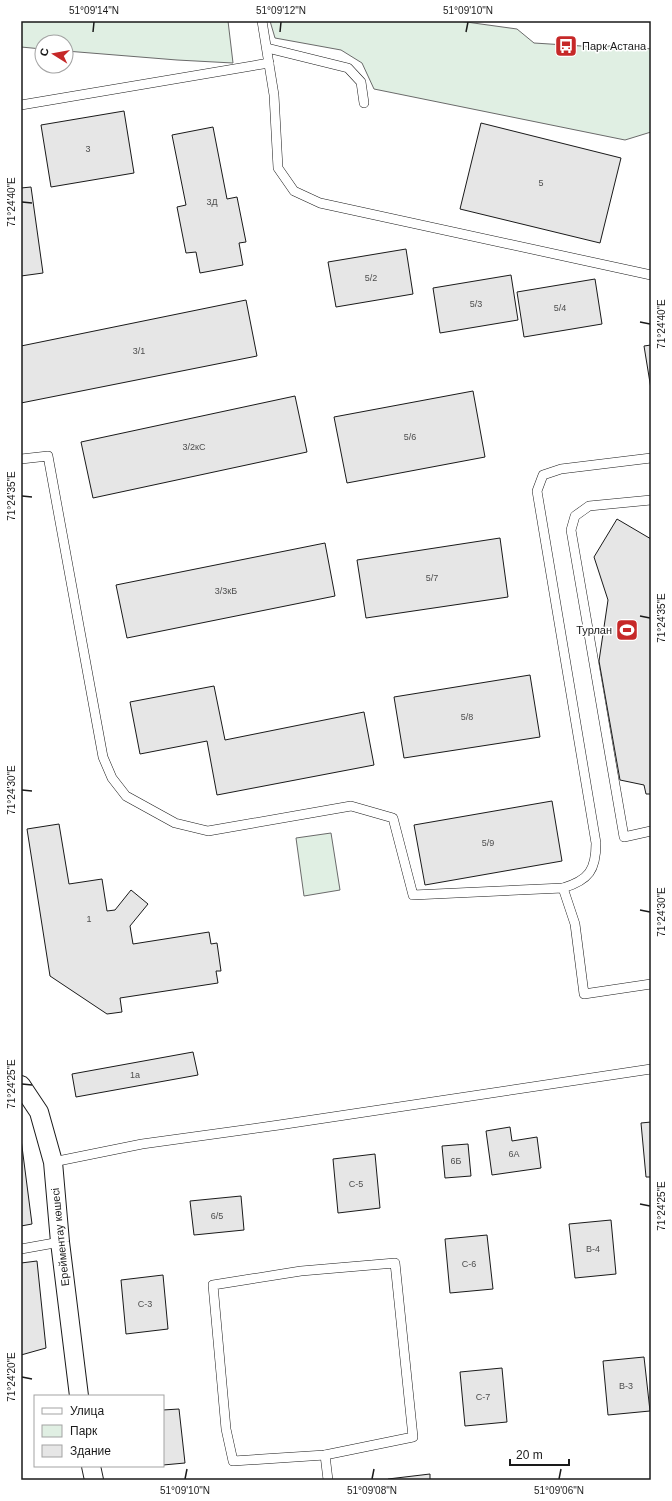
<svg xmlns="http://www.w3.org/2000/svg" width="672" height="1501" font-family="Arial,sans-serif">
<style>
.green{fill:#e0efe3;stroke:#6a6a6a}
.building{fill:#e6e6e6;stroke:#1a1a1a}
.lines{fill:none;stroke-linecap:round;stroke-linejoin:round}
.lane-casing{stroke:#1a1a1a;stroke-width:10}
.street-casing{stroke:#1a1a1a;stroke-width:20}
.lane{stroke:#fff;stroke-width:9}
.street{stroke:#fff;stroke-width:18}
.ticks{fill:none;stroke:#1a1a1a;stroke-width:1.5}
.labels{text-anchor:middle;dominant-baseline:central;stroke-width:3;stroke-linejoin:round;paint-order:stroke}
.number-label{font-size:9px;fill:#4d4d4d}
.poi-label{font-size:11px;fill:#1a1a1a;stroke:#fff;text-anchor:start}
.street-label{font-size:11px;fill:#1a1a1a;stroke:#fff}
.neatline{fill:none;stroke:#1a1a1a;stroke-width:1.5}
.ticks-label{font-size:10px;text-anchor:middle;fill:#1a1a1a}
</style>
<rect width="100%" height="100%" fill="#fff"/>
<g class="green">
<path d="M21,21H228L233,63L177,60L66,51V42H42V49L21,47Z"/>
<path d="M270,21H459L517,29L534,43L597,47L622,45L651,49V132L625,140L374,89L362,63L341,50L275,38Z"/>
<path d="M331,833L340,890L304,896L296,838Z"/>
</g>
<g class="building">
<path d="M124,111L134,173L51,187L41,125Z"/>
<path d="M481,123L621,158L600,243L460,209Z"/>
<path d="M213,127L227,199L237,197L246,242L239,243L243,265L200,273L196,252L186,253L177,207L186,205L172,135Z"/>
<path d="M31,187L43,273L21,276V188Z"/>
<path d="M406,249L413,294L336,307L328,262Z"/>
<path d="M511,275L518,320L440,333L433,288Z"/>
<path d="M595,279L602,324L524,337L517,292Z"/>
<path d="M246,300L257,356L21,403V346Z"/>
<path d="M651,345V389L644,346Z"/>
<path d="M473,391L485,457L347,483L334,417Z"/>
<path d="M295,396L307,452L93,498L81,442Z"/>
<path d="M617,519L651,539V794H646L644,785L620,780L599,661L608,600L594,557Z"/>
<path d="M500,538L508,597L366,618L357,560Z"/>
<path d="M325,543L335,596L127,638L116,585Z"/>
<path d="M530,675L540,737L404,758L394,697Z"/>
<path d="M214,686L225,740L364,712L374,765L217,795L207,741L140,754L130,702Z"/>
<path d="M552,801L562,861L425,885L414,825Z"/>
<path d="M59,824L69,884L102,879L107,911L115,910L131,890L148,904L130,926L133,944L209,932L211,944L217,943L221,971H216L218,983L120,998L122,1012L107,1014L50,976L27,829Z"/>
<path d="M193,1052L198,1075L76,1097L72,1074Z"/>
<path d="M651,1122V1177H646L641,1123Z"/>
<path d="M510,1127L512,1141L537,1137L541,1168L492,1175L486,1131Z"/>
<path d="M21,1139L32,1224L21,1226Z"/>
<path d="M468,1144L471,1176L445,1178L442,1146Z"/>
<path d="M375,1154L380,1208L338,1213L333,1159Z"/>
<path d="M241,1196L244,1230L194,1235L190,1201Z"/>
<path d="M611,1220L616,1274L575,1278L569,1224Z"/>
<path d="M487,1235L493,1289L450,1293L445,1239Z"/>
<path d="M37,1261L46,1348L21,1355V1263Z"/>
<path d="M163,1275L168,1329L126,1334L121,1280Z"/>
<path d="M644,1357L650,1411L608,1415L603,1361Z"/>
<path d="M502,1368L507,1422L465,1426L460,1372Z"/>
<path d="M179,1409L185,1463L163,1465V1410Z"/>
<path d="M430,1474V1480H388V1479Z"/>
</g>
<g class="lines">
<g class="lane-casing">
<g id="lane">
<path d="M262,21L274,95L278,168L294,191L320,203L651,275"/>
<path d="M267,48L348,68L361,82L364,103"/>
<path d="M21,105L269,63"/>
<path d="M21,459L48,456L103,757L112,778L126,796L175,823L208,831L351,806L393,818L413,895L563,888L575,924L584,994L651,984"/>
<path d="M651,500L589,506L575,516L571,530L624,837L651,831"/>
<path d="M563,888C589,880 596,870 596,843L537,491L543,475L561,469L651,458"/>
<path d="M53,1162L142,1144L279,1125L651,1069"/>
<path d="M21,1249L60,1242"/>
<path d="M395,1263L413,1437L325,1455L233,1461L226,1429L213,1285L301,1271Z"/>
<path d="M325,1455L328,1480"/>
</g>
</g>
<g class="street-casing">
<g id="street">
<path d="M21,1085L39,1112L53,1162L60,1242L79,1396"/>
<path d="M91,1466L94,1480"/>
</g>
</g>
<use href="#lane" class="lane"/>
<use href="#street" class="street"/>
</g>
<path class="ticks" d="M93,32L94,22M280,32L281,22M466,32L468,22M22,202L32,203M640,322L650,324M22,496L32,497M640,616L650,618M22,790L32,791M640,910L650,912M22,1084L32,1085M640,1204L650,1206M22,1377L32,1379M185,1479L187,1469M372,1479L374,1469M559,1479L561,1469"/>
<defs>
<g id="bus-square" transform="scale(1.15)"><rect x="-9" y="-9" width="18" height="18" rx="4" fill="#c62828" stroke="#fff"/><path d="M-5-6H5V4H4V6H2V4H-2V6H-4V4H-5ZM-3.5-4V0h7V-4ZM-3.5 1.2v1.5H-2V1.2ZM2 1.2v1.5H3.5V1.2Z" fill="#fff"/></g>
<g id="stadium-square" transform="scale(1.15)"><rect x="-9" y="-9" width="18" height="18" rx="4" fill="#c62828" stroke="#fff"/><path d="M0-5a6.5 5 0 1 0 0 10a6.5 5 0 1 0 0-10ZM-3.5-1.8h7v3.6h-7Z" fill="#fff"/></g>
</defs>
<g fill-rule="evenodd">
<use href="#bus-square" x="566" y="46"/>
<use href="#stadium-square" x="627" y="630"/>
</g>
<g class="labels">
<g class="number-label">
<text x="88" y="149">3</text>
<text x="541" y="183">5</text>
<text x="212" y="202">3Д</text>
<text x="371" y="278">5/2</text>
<text x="476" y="304">5/3</text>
<text x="560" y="308">5/4</text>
<text x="139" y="351">3/1</text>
<text x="410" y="437">5/6</text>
<text x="194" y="447">3/2кC</text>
<text x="432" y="578">5/7</text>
<text x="226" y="591">3/3кБ</text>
<text x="467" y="717">5/8</text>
<text x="488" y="843">5/9</text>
<text x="89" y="919">1</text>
<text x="135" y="1075">1а</text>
<text x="514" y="1154">6А</text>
<text x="456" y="1161">6Б</text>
<text x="356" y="1184">C-5</text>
<text x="217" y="1216">6/5</text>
<text x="593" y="1249">В-4</text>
<text x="469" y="1264">C-6</text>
<text x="145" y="1304">C-3</text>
<text x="626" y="1386">В-3</text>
<text x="483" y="1397">C-7</text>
</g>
<g class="poi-label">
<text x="582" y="46">Парк Астана</text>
<text x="612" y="630" text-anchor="end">Турлан</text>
</g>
<g class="street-label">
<text transform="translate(60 1237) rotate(-96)">Ерейментау көшесі</text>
</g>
</g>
<rect width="672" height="1501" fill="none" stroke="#ffffff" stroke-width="44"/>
<rect x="34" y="1395" width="130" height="72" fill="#ffffff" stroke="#a3a3a3"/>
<rect x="42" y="1408" width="20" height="6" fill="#ffffff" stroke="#a3a3a3"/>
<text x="70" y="1415" font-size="12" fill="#1a1a1a">Улица</text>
<rect x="42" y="1425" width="20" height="12" fill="#e0efe3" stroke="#a3a3a3"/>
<text x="70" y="1435" font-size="12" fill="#1a1a1a">Парк</text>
<rect x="42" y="1445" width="20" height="12" fill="#e6e6e6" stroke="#a3a3a3"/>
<text x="70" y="1455" font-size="12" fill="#1a1a1a">Здание</text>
<g transform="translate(54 54) rotate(281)"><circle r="19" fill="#ffffff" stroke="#a3a3a3"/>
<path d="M0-3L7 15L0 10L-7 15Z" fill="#c62828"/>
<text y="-6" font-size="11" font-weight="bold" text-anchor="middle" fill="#1a1a1a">С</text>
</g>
<path d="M510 1459v6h59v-6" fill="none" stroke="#1a1a1a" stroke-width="2"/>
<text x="516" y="1459" font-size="12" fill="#1a1a1a" stroke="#ffffff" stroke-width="3" paint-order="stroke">20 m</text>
<rect x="22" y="22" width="628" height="1457" class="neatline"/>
<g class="ticks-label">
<text x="94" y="14">51°09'14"N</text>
<text x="281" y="14">51°09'12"N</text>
<text x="468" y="14">51°09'10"N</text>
<text transform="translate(11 202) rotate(-90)" y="4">71°24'40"E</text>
<text transform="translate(661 324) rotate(-90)" y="4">71°24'40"E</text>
<text transform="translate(11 496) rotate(-90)" y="4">71°24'35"E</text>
<text transform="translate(661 618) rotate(-90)" y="4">71°24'35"E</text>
<text transform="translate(11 790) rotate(-90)" y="4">71°24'30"E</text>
<text transform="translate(661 912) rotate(-90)" y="4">71°24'30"E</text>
<text transform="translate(11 1084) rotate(-90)" y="4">71°24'25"E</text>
<text transform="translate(661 1206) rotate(-90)" y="4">71°24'25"E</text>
<text transform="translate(11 1377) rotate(-90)" y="4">71°24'20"E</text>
<text x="185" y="1494">51°09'10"N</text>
<text x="372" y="1494">51°09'08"N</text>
<text x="559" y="1494">51°09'06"N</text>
</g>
</svg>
